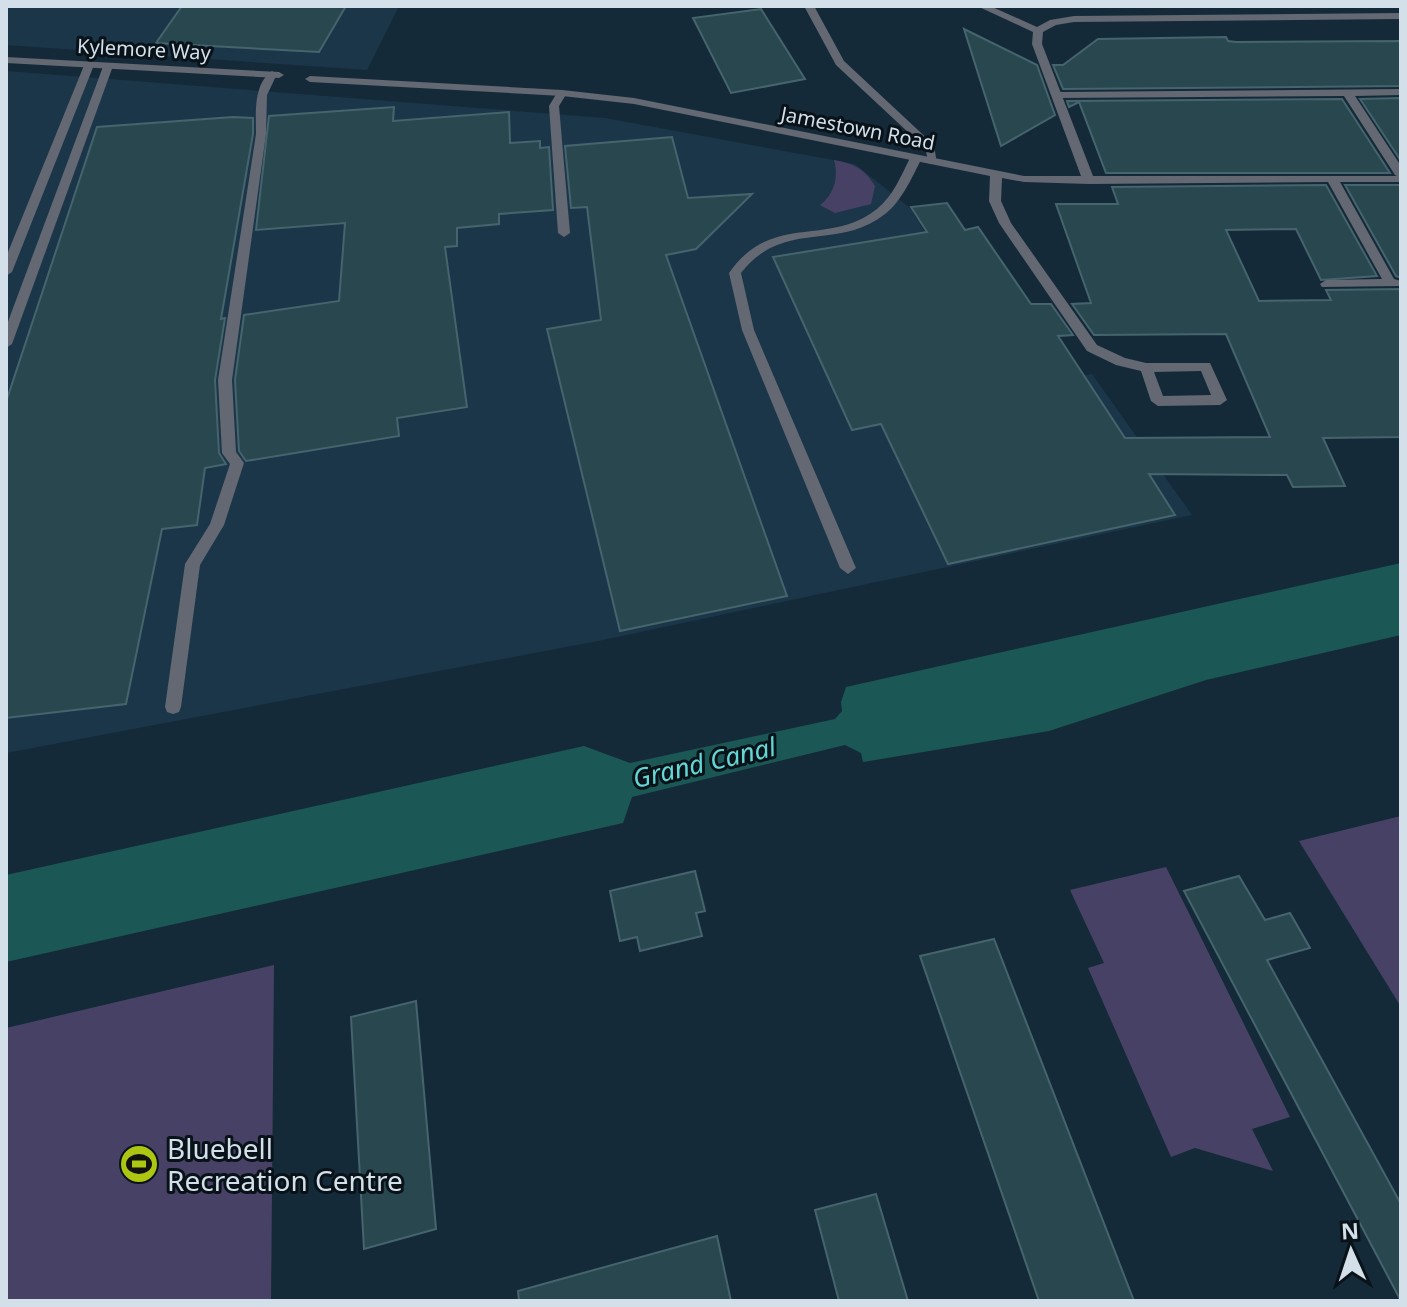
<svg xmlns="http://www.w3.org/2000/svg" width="1407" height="1307" font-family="'Noto Sans',sans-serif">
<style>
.built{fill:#1b3649}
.green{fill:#474265}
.water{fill:#1b5755}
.building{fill:#28474f;stroke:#45646d;stroke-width:2}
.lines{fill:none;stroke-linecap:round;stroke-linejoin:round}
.service{fill:#636873;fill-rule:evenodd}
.minor{fill:#636873;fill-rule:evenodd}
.labels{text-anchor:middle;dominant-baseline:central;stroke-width:6;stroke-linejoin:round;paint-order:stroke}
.far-street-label{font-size:20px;fill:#d3dfe9;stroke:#091219}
.water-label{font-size:26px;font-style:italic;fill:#63d7d4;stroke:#091219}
.near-poi-label{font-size:28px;fill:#d3dfe9;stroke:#091219;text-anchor:start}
</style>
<rect width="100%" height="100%" fill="#152a39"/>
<g class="built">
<path d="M6,6H399L367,70L6,45Z"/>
<path d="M6,71L605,118L855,164L910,208L1021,388L1092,374L1192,515L603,640L6,753Z"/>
</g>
<g class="green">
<path d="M834,160C854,164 864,168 875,186L871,204L835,213L820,205C834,195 839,177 834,160Z"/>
<path d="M1401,816V1007L1299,841Z"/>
<path d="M1166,867L1290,1117L1252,1129L1273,1171L1195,1148L1171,1157L1088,968L1104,963L1070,890Z"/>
<path d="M274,965L271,1301H6V1028Z"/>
</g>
<path class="water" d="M1401,563V635L1206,680L1049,731L863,762L861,753L845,745L632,797L623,823L6,962V875L584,746L630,763L835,719L842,711L841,702L846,687Z"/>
<g class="building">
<path d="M182,6H346L319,52L156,43Z"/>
<path d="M761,9L805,79L731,93L693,18Z"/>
<path d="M964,29L1037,65L1055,115L1001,146Z"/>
<path d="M1226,37L1228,41L1236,42L1401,41V86L1063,89L1053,65H1063L1098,39Z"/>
<path d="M1401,98V161L1360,99Z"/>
<path d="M1342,99L1390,173H1106L1079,102L1069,107L1067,101Z"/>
<path d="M394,107L393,121L509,112L510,143L540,141V148L549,147L553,210L499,214V224L457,228V246L445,247L467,407L397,418L399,436L246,461L239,451L235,380L244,315L339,301L345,223L256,230L269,116Z"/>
<path d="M233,117L253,118V134L221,319L225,318L215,380L219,453L226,464L205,468L197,525L162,529L126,704L6,718V402L97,127Z"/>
<path d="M672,137L688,198L752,194L696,249L666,255L787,596L620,631L547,329L601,320L587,207L571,208L565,146Z"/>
<path d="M1326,185L1377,276L1321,280L1296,229L1226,230L1259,301L1331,300L1326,290L1401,289V437L1323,438L1345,486L1293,487L1287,475L1149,474L1175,515L948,564L881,424L852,430L773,257L927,232L911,207L947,203L965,230L978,227L1031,304H1051L1073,335L1058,336L1125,438L1270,437L1226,334L1094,335L1072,304L1091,303L1056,204H1118L1112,187Z"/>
<path d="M1345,185H1401V278L1396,276Z"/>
<path d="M695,871L705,911L696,913L702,936L640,951L637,937L620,941L610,891Z"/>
<path d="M1239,876L1265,920L1290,913L1310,948L1267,960L1401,1204V1301L1184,891Z"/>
<path d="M994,939L1134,1301H1039L920,956Z"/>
<path d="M416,1001L436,1229L364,1249L351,1017Z"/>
<path d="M876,1194L908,1301H839L815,1210Z"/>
<path d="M717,1236L731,1301H519L518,1291Z"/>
</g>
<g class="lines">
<g class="service">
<path d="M804,6H814L844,61L934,145L937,164H929L925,148L836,65Z"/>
<path d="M85,63L94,65L12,272L6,276V257Z"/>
<path d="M104,64L113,66L12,344L6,348V327Z"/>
<path d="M272,71L277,74L267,95L266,134L232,380L236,452L244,463L224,525L200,565L181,707L179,712L173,714L167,712L165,707L185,564L210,524L230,464L222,453L218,380L256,134C256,113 253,84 272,71Z"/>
<path d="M1401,89V95L1355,96L1401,166V178L1395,175L1344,96L1057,98L1052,95L1057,92Z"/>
<path d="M562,90L567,93L559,106L570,233L564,237L558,233L549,106L558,91Z"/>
<path d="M916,155L922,158C912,177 902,201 885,214C837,252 784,218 741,273L754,330L856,568L848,574L840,568L742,330L729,273C772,211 828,248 877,209C893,196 901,176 910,158Z"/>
</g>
<g class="minor">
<path d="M977,6H990L1037,27L1050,20L1074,16L1401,13V19L1074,22L1056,25L1043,32L1042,44L1093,176H1401V182H1340L1394,279L1401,281L1400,286L1322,287L1320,284L1326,280L1382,279L1328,182L1089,184L1024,182L1002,178L1001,201L1011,223L1097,345L1125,358L1146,363H1210L1227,400L1220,405L1158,406L1151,401L1141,371L1116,365L1087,351L999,223L989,201L990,176L634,104L562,96L310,82L305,79L310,76L562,90L634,98L1024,176H1081L1032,44L1033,32ZM1201,371L1211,395L1163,396L1154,372Z"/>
<path d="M6,57L279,72L284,75L279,78L6,63Z"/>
</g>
</g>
<defs>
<g id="stadium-disc" transform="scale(2)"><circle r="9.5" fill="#acc612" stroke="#091219"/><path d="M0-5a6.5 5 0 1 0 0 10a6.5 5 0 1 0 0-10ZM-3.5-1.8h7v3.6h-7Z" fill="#111"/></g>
</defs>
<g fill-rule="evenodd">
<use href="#stadium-disc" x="139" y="1164"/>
</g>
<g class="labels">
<g class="far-street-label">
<text transform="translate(144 49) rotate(3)">Kylemore Way</text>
<text transform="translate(858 128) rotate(11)">Jamestown Road</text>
</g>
<g class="water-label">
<text transform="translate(704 762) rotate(-13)">Grand Canal</text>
</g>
<g class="near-poi-label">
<text x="167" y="1148">Bluebell<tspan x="167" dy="32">Recreation Centre</tspan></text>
</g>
</g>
<rect width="1407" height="1307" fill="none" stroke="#d3dfe9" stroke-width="16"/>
<g transform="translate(1351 1251) rotate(357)" stroke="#091219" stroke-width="6" paint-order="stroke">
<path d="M0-6L14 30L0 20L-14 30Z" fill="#d3dfe9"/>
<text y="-12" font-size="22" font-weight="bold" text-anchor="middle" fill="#d3dfe9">N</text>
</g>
</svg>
